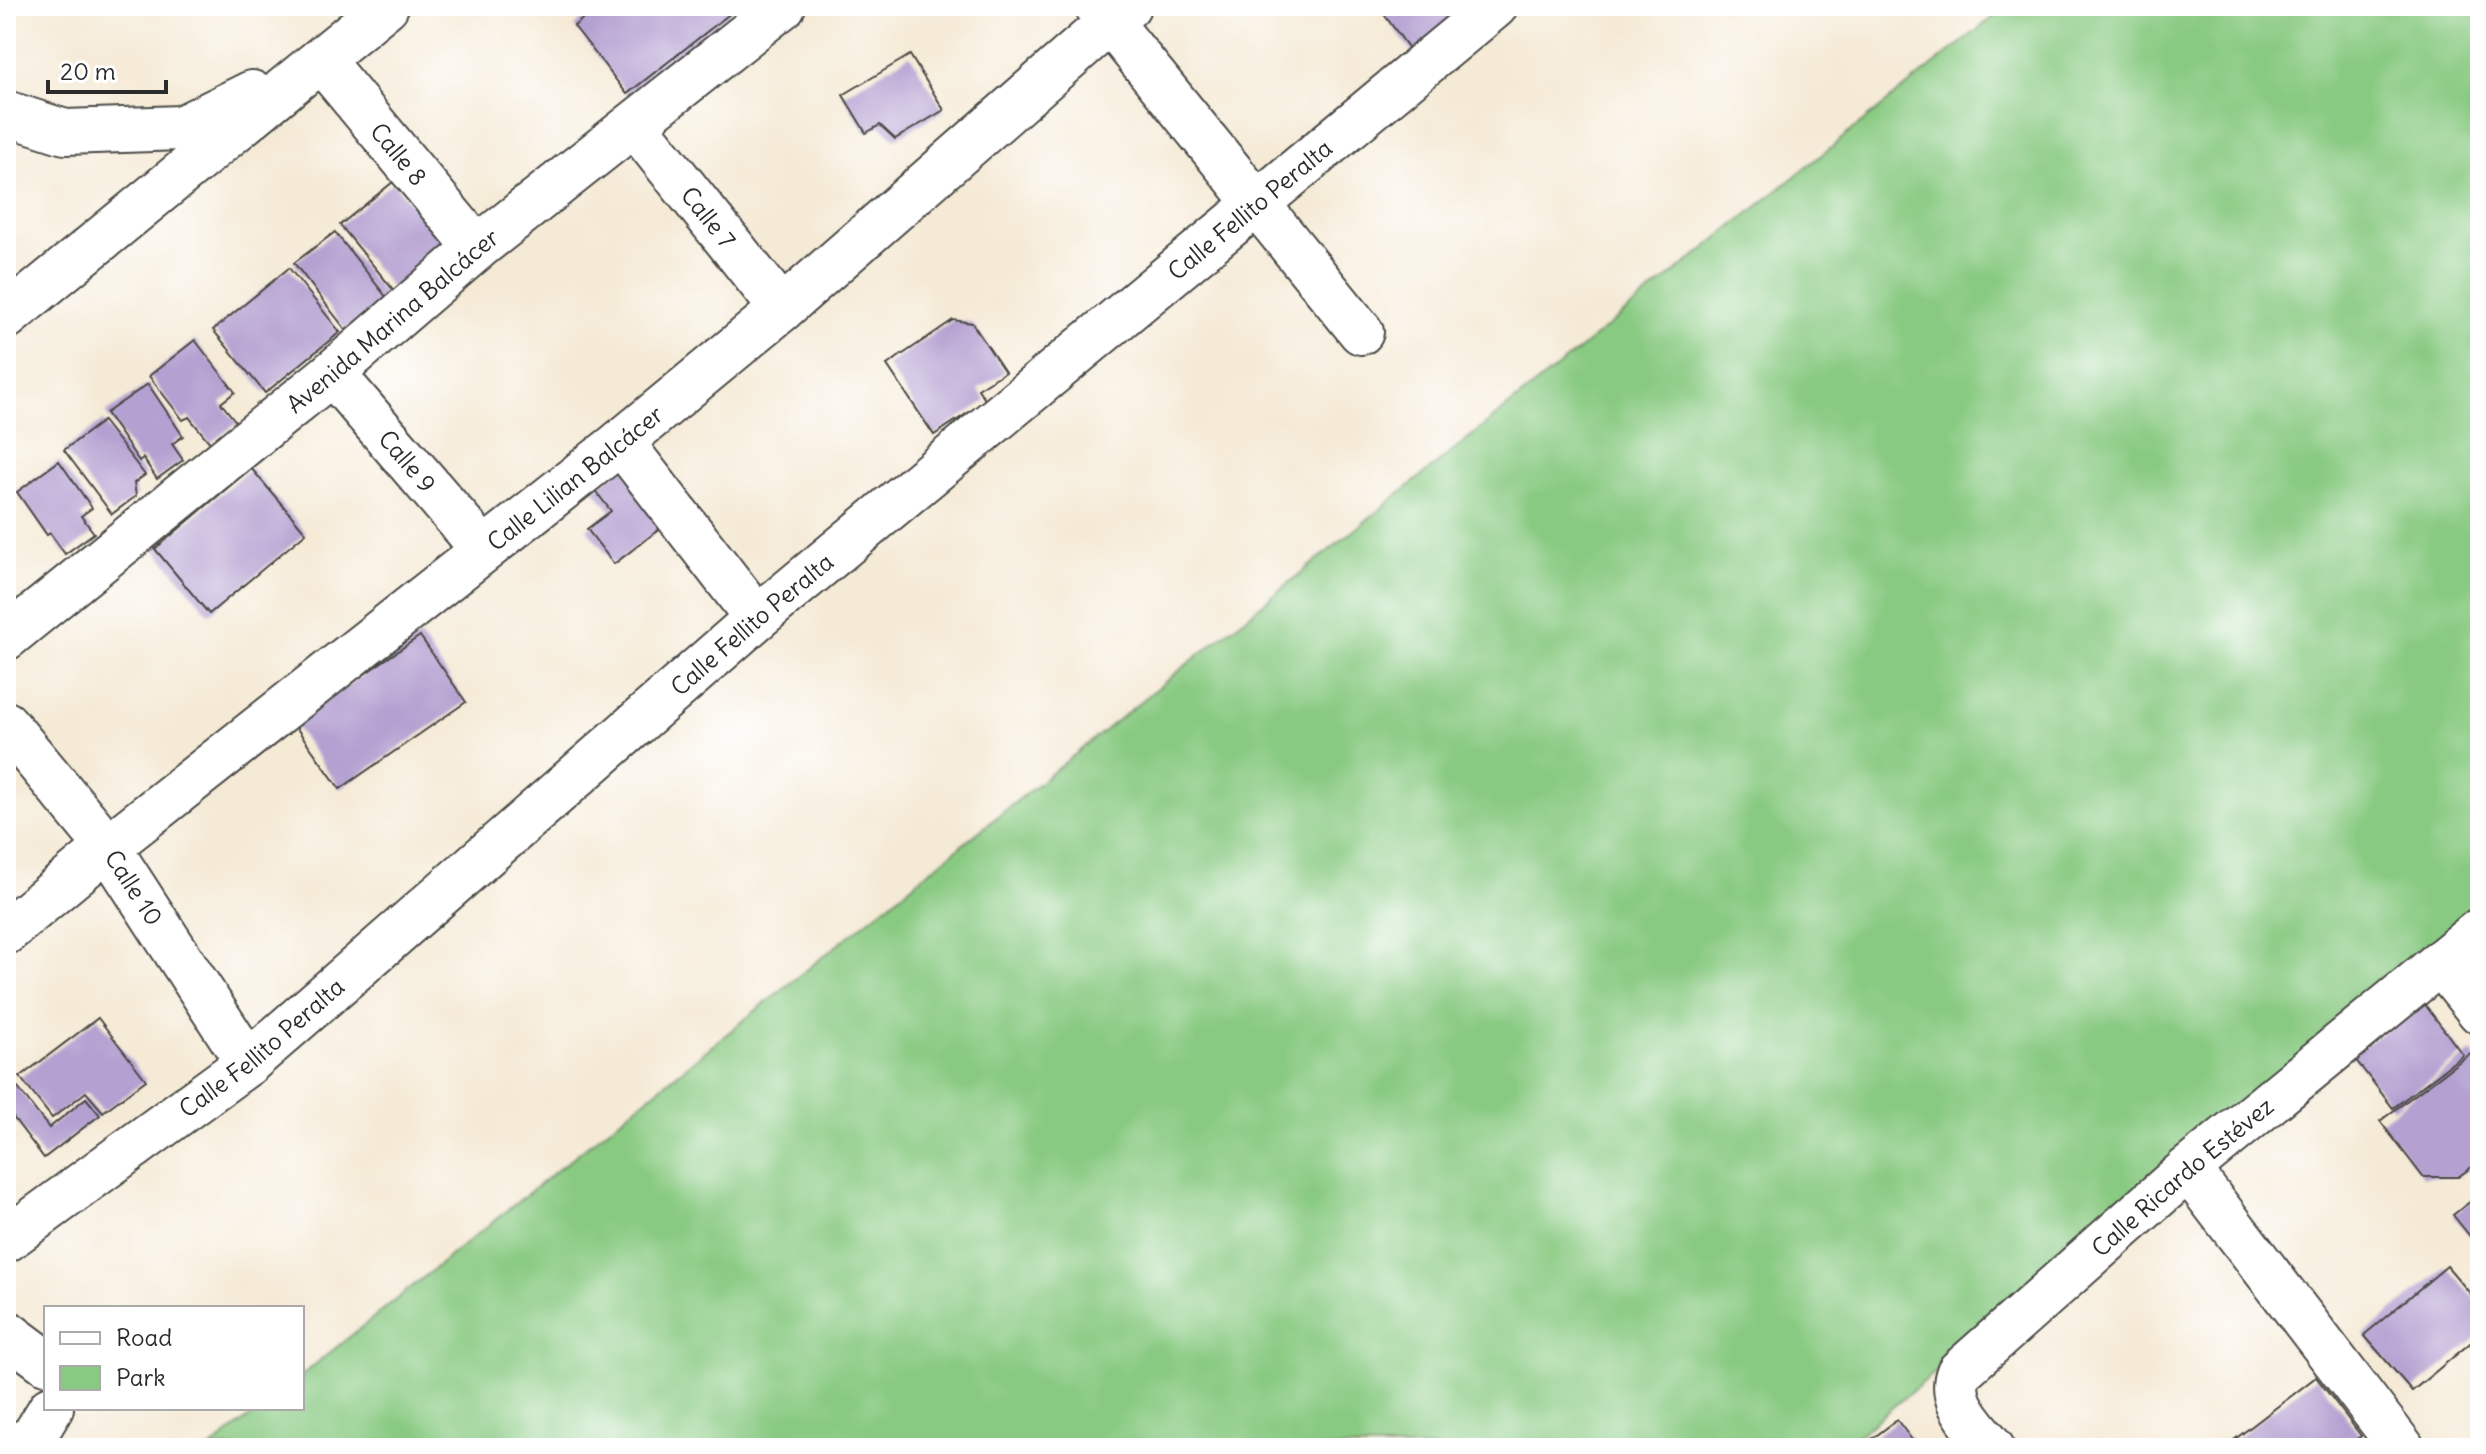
<svg xmlns="http://www.w3.org/2000/svg" width="2486" height="1454" font-family="Delius,sans-serif">
<style>
.green{fill:#89ca82;stroke:#5a7a56;stroke-width:2}
.building{fill:#b5a1d1}
.lines{fill:none;stroke-linecap:round;stroke-linejoin:round}
.minor-casing{stroke:#494845;stroke-width:48}
.minor{stroke:#fff;stroke-width:44}
.labels{text-anchor:middle;dominant-baseline:central;stroke-width:6;stroke-linejoin:round;paint-order:stroke}
.street-label{font-size:24px;fill:#2b2b2b;stroke:#fff}
</style>
<rect width="100%" height="100%" fill="#fff"/>
<filter id="ink" filterUnits="userSpaceOnUse"><feTurbulence type="fractalNoise" baseFrequency=".0125" numOctaves="2"/><feDisplacementMap in="SourceGraphic" scale="16" xChannelSelector="R" yChannelSelector="G"/><feConvolveMatrix kernelMatrix="1 2 1 2 8 2 1 2 1" color-interpolation-filters="sRGB"/></filter>
<filter id="wash" filterUnits="userSpaceOnUse"><feTurbulence type="fractalNoise" baseFrequency=".006" numOctaves="4" result="noise"/><feDisplacementMap in="SourceGraphic" scale="32" xChannelSelector="R" yChannelSelector="G"/><feGaussianBlur stdDeviation="1.8" result="paint"/><feColorMatrix in="noise" values="0 0 0 0 0 0 0 0 0 0 0 0 0 0 0 0 0 1.4 0 .05"/><feComposite in="paint" operator="in"/></filter>
<g filter="url(#wash)">
<rect width="100%" height="100%" fill="#f5ead6"/>
<path class="green" d="M2007,6H2480V931L1842,1448H211L261,1408H302V1375Z"/>
<g id="blocks">
<g class="building">
<path d="M599,6H727L732,12L627,94L574,26Z"/>
<path d="M1378,6H1459L1465,14L1413,54Z"/>
<path d="M910,55L944,110L895,139L880,125L866,133L843,95Z"/>
<path d="M393,182L448,249L395,292L340,225Z"/>
<path d="M335,232L387,298L346,330L294,263Z"/>
<path d="M289,268L340,332L265,393L213,330Z"/>
<path d="M953,320L972,323L1005,372L978,389L986,401L934,435L887,365Z"/>
<path d="M195,340L235,392L221,403L237,423L210,443L189,417L183,420L149,376Z"/>
<path d="M148,384L183,436L172,444L183,460L157,479L143,458L139,461L106,413Z"/>
<path d="M103,421L145,475L134,483L136,496L112,514L64,450Z"/>
<path d="M59,461L92,508L81,516L94,533L65,554L50,533L47,535L17,492Z"/>
<path d="M626,465L670,521L614,564L587,529L611,511L594,489Z"/>
<path d="M251,468L306,533L209,614L155,549Z"/>
<path d="M420,636L466,702L340,789L293,723Z"/>
<path d="M2423,1002L2463,1055L2393,1108L2352,1055Z"/>
<path d="M98,1018L146,1080L103,1112L86,1092L52,1118L20,1077Z"/>
<path d="M2472,1052L2480,1063V1161L2458,1177H2423L2380,1121Z"/>
<path d="M14,1083L49,1128L86,1098L100,1115L44,1158L6,1108V1090Z"/>
<path d="M2480,1194V1249L2453,1215Z"/>
<path d="M2447,1266L2480,1305V1335L2412,1391L2364,1335Z"/>
<path d="M2316,1377L2361,1436L2345,1448H2240L2234,1440Z"/>
<path d="M1897,1420L1918,1448H1860Z"/>
<path d="M2480,1435V1448H2465Z"/>
</g>
</g>
</g>
<g filter="url(#ink)">
<use href="#blocks" fill-opacity="0" stroke="#494845" stroke-width="2"/>
<g class="lines">
<g class="minor-casing">
<g id="minor">
<path d="M1097,6L1361,332"/>
<path id="s1" d="M321,60L477,248"/>
<path d="M6,113L65,132L181,128L252,93"/>
<path id="s2" d="M635,125L782,309"/>
<path d="M6,317L386,6"/>
<path id="s3" d="M332,373L483,549"/>
<path d="M621,442L757,618"/>
<path id="s4" d="M6,638L332,373L477,248L783,6"/>
<path id="s5" d="M6,724L108,847L248,1063"/>
<path id="s6" d="M6,932L108,847L621,442L782,309L1128,6"/>
<path d="M2440,962L2480,1012"/>
<path d="M2188,1169L2402,1448"/>
<path id="s7" d="M6,1240L248,1063L757,618L1495,6"/>
<path d="M6,1332L46,1362"/>
<path d="M15,1448L34,1436L51,1408"/>
<path id="s8" d="M1992,1448C1975,1425 1947,1402 1959,1372L2188,1169L2480,930"/>
</g>
</g>
<use href="#minor" class="minor"/>
</g>
</g>
<g class="labels">
<g class="street-label">
<text stroke="none"><textPath href="#s1" startOffset="122">Calle 8</textPath></text>
<text stroke="none"><textPath href="#s7" startOffset="1616">Calle Fellito Peralta</textPath></text>
<text stroke="none"><textPath href="#s2" startOffset="118">Calle 7</textPath></text>
<text stroke="none"><textPath href="#s4" startOffset="500">Avenida Marina Balcácer</textPath></text>
<text stroke="none"><textPath href="#s3" startOffset="116">Calle 9</textPath></text>
<text stroke="none"><textPath href="#s6" startOffset="728">Calle Lilian Balcácer</textPath></text>
<text stroke="none"><textPath href="#s7" startOffset="968">Calle Fellito Peralta</textPath></text>
<text stroke="none"><textPath href="#s5" startOffset="208">Calle 10</textPath></text>
<text stroke="none"><textPath href="#s7" startOffset="320">Calle Fellito Peralta</textPath></text>
<text stroke="none"><textPath href="#s8" startOffset="384">Calle Ricardo Estévez</textPath></text>
</g>
</g>
<rect width="2486" height="1454" fill="none" stroke="#fff" stroke-width="32"/>
<rect x="44" y="1306" width="260" height="104" fill="#ffffff" stroke="#aaaaaa" stroke-width="2"/>
<rect x="60" y="1332" width="40" height="12" fill="#ffffff" stroke="#aaaaaa" stroke-width="2"/>
<text x="116" y="1346" font-size="24" fill="#2b2b2b">Road</text>
<rect x="60" y="1366" width="40" height="24" fill="#89ca82" stroke="#aaaaaa" stroke-width="2"/>
<text x="116" y="1386" font-size="24" fill="#2b2b2b">Park</text>
<path d="M48 80v12h118v-12" fill="none" stroke="#2b2b2b" stroke-width="4"/>
<text x="60" y="80" font-size="24" fill="#2b2b2b" stroke="#ffffff" stroke-width="6" paint-order="stroke">20 m</text>
</svg>
